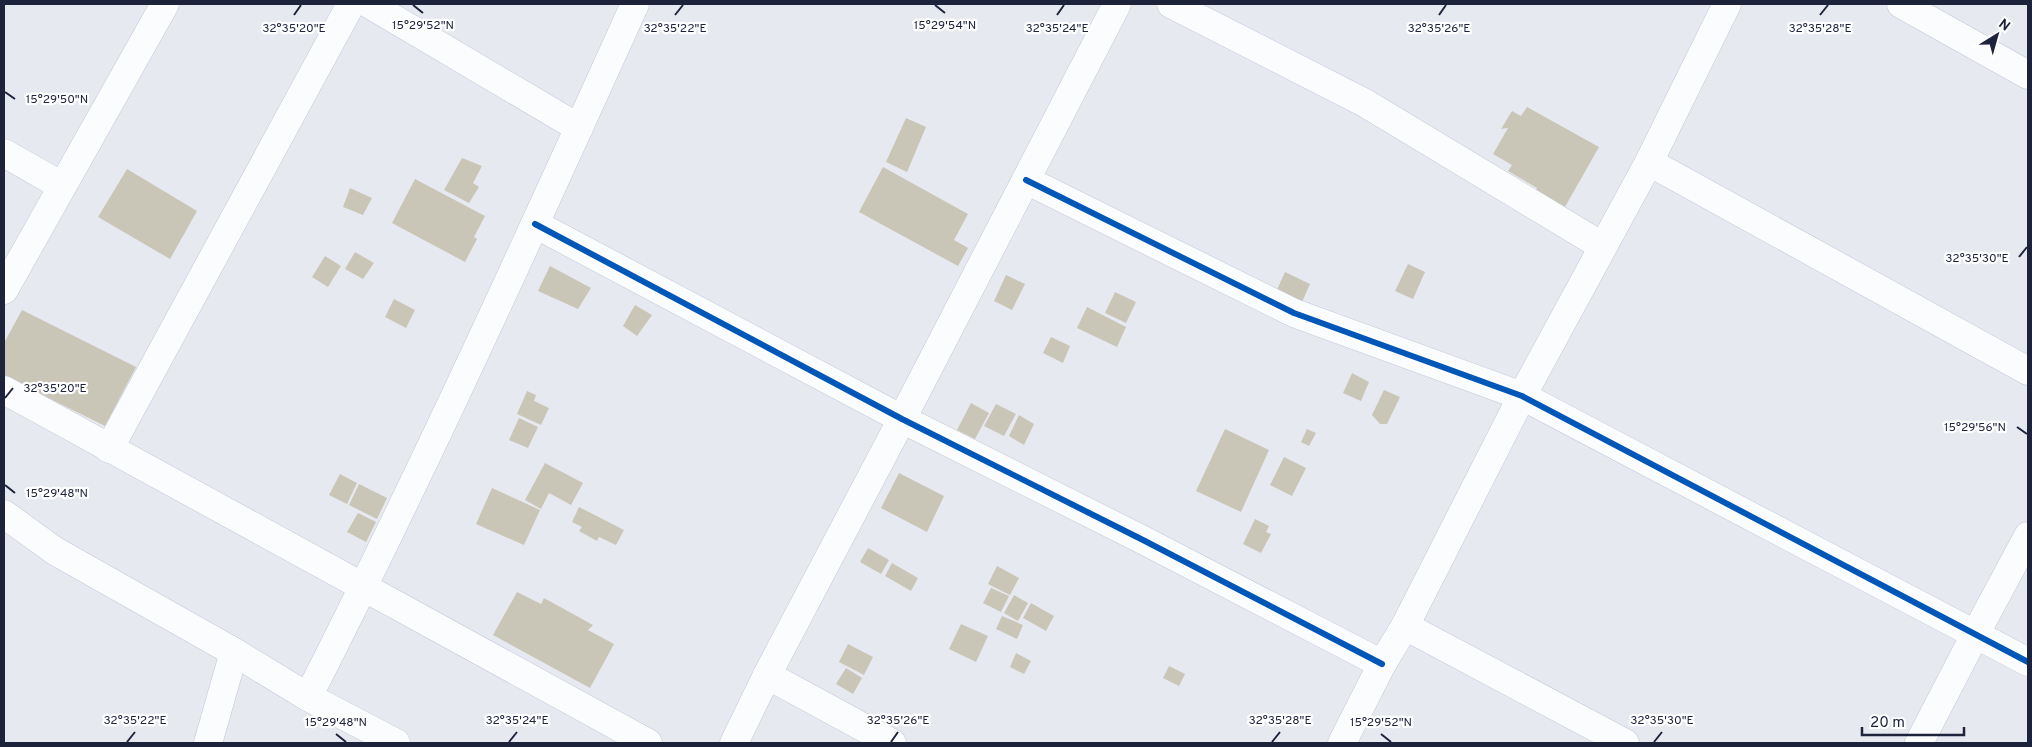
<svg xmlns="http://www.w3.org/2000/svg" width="2032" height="747" font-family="Overpass,sans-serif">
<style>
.building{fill:#cac6b7}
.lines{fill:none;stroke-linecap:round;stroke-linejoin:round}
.minor-casing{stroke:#c4c8d8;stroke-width:29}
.tertiary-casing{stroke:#c4c8d8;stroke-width:29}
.minor{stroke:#fbfcfd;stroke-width:28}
.tertiary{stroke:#fbfcfd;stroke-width:28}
.cycleway-casing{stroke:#fff;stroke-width:9}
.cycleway{stroke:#0057b8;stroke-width:6}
.ticks{fill:none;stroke:#1e233c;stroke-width:2}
.ticks-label{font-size:12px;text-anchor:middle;fill:#1e233c;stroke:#fff;stroke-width:4.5;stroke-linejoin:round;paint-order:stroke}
</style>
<rect width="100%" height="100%" fill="#e7e9f0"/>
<g class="building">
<path d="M1527,107L1599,147L1561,214L1531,198L1537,188L1508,171L1512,165L1493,154L1508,128L1501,129L1512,111L1521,116Z"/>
<path d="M906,118L926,127L907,172L886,162Z"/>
<path d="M462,158L482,166L473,183L479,187L469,203L444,190Z"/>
<path d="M883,167L968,214L954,240L968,248L958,266L859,212Z"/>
<path d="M127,169L197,211L170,259L98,217Z"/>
<path d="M415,179L485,216L474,237L477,239L465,262L392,223Z"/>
<path d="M350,188L372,198L363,215L343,207Z"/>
<path d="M355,252L374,263L363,279L345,269Z"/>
<path d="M325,256L341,266L328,287L312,277Z"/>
<path d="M1408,264L1425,272L1413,299L1395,291Z"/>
<path d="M550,266L591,288L578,309L538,291Z"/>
<path d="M1285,272L1310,284L1302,302L1276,292Z"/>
<path d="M1006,275L1025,284L1012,310L994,301Z"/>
<path d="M1115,292L1136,302L1126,323L1105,313Z"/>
<path d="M394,299L415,310L406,328L385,317Z"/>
<path d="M635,305L652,315L637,336L623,326Z"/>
<path d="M1087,307L1126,327L1117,347L1077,328Z"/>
<path d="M22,310L136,367L105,426L4,376V343Z"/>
<path d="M1051,337L1070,346L1063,363L1043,353Z"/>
<path d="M1352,373L1369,382L1361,401L1343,393Z"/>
<path d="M1384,390L1400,397L1387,424H1380L1372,415Z"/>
<path d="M527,391L536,395L534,401L549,408L541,425L517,414Z"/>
<path d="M971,403L989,413L975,439L957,430Z"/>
<path d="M996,404L1016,414L1004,436L984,426Z"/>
<path d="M1019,415L1034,424L1024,445L1009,436Z"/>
<path d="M519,418L538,427L528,448L509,440Z"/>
<path d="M1225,429L1269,450L1241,512L1196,491Z"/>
<path d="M1307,429L1316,433L1309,446L1301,442Z"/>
<path d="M1284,457L1306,468L1292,496L1270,485Z"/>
<path d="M545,463L583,483L571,505L549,493L541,509L525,500Z"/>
<path d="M899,473L944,496L927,532L881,508Z"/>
<path d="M340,474L357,483L347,504L329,495Z"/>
<path d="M359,484L387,498L377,519L349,505Z"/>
<path d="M492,488L540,510L524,545L476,524Z"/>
<path d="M579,507L624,530L616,545L599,537L597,541L579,531L582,527L572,522Z"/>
<path d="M358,513L376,522L366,542L347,532Z"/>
<path d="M1255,519L1269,526L1266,532L1271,534L1261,553L1243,544Z"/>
<path d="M868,548L889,560L881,574L860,562Z"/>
<path d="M892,563L918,578L911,591L885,576Z"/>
<path d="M997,566L1019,578L1010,595L988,584Z"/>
<path d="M991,588L1009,596L1001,612L983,603Z"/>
<path d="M517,592L541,604L544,598L593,625L588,630L614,644L590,688L493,635Z"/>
<path d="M1014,595L1028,603L1018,621L1004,613Z"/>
<path d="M1031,603L1054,616L1046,631L1023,618Z"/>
<path d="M1002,616L1023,625L1017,639L996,629Z"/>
<path d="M961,624L988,636L976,662L949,649Z"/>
<path d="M848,644L873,657L864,675L839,662Z"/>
<path d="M1016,653L1031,661L1024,674L1010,667Z"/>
<path d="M1169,666L1185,674L1179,686L1163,678Z"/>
<path d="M846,668L862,678L853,694L836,684Z"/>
</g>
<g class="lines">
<g class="minor-casing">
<g id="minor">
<path d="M369,4L579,128"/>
<path d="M1171,4L1365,103L1602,246"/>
<path d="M1901,4L2028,75"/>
<path d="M4,153L62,186"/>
<path d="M1649,162L2028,371"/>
<path d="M1026,180L1294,313L1522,396L2028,662"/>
<path d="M535,224L902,419L1143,540L1382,664"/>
<path d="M4,290L165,4"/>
<path d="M4,390L648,743"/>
<path d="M109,449L351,4"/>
<path d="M1405,626L1625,743"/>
<path d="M767,675L892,743"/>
<path d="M308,697C424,469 530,236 635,4"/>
<path d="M208,743L234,652"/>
<path d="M734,743L767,675L902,419L1117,4"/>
<path d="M1919,743L1976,633L2028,536"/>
</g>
</g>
<g class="tertiary-casing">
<g id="tertiary">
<path d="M4,514L55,551L234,652L308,697L396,743"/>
<path d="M1342,743L1382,664L1405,626L1522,396L1649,162L1727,4"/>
</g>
</g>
<use href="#minor" class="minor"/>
<use href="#tertiary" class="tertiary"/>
<g class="cycleway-casing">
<g id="cycleway">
<path d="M1026,180L1294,313L1522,396L2028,662"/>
<path d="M535,224L902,419L1143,540L1382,664"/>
</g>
</g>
<use href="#cycleway" class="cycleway"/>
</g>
<path class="ticks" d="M413,5L423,13M935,5L945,13M294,15L301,5M675,15L683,5M1057,15L1064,5M1439,15L1446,5M1820,15L1828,5M5,92L15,99M2019,257L2027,247M5,398L13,388M2017,427L2027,434M5,485L15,493M336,734L346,742M1381,734L1391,742M127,742L135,732M509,742L517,732M891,742L898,732M1272,742L1280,732M1654,742L1662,732"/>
<g class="ticks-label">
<text x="423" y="29">15°29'52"N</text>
<text x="945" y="29">15°29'54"N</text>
<text x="294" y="32">32°35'20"E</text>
<text x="675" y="32">32°35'22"E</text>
<text x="1057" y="32">32°35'24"E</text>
<text x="1439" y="32">32°35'26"E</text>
<text x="1820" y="32">32°35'28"E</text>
<text x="57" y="103">15°29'50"N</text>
<text x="1977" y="262">32°35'30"E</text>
<text x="55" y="392">32°35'20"E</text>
<text x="1975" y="431">15°29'56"N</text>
<text x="57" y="497">15°29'48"N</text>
<text x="135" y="724">32°35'22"E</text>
<text x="517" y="724">32°35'24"E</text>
<text x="898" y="724">32°35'26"E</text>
<text x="1280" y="724">32°35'28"E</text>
<text x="1662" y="724">32°35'30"E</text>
<text x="336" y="726">15°29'48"N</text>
<text x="1381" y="726">15°29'52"N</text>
</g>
<rect width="2032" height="747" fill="none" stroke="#1e233c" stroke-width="10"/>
<g transform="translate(1997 35) rotate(37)" stroke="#ffffff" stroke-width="4" paint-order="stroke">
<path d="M0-4L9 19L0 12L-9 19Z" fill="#1e233c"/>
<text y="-8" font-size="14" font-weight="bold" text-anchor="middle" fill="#1e233c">N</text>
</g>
<path d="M1862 727v8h102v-8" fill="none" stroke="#1e233c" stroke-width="2.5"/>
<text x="1870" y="727" font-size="15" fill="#1e233c" stroke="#ffffff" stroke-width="4" paint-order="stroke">20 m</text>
</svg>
